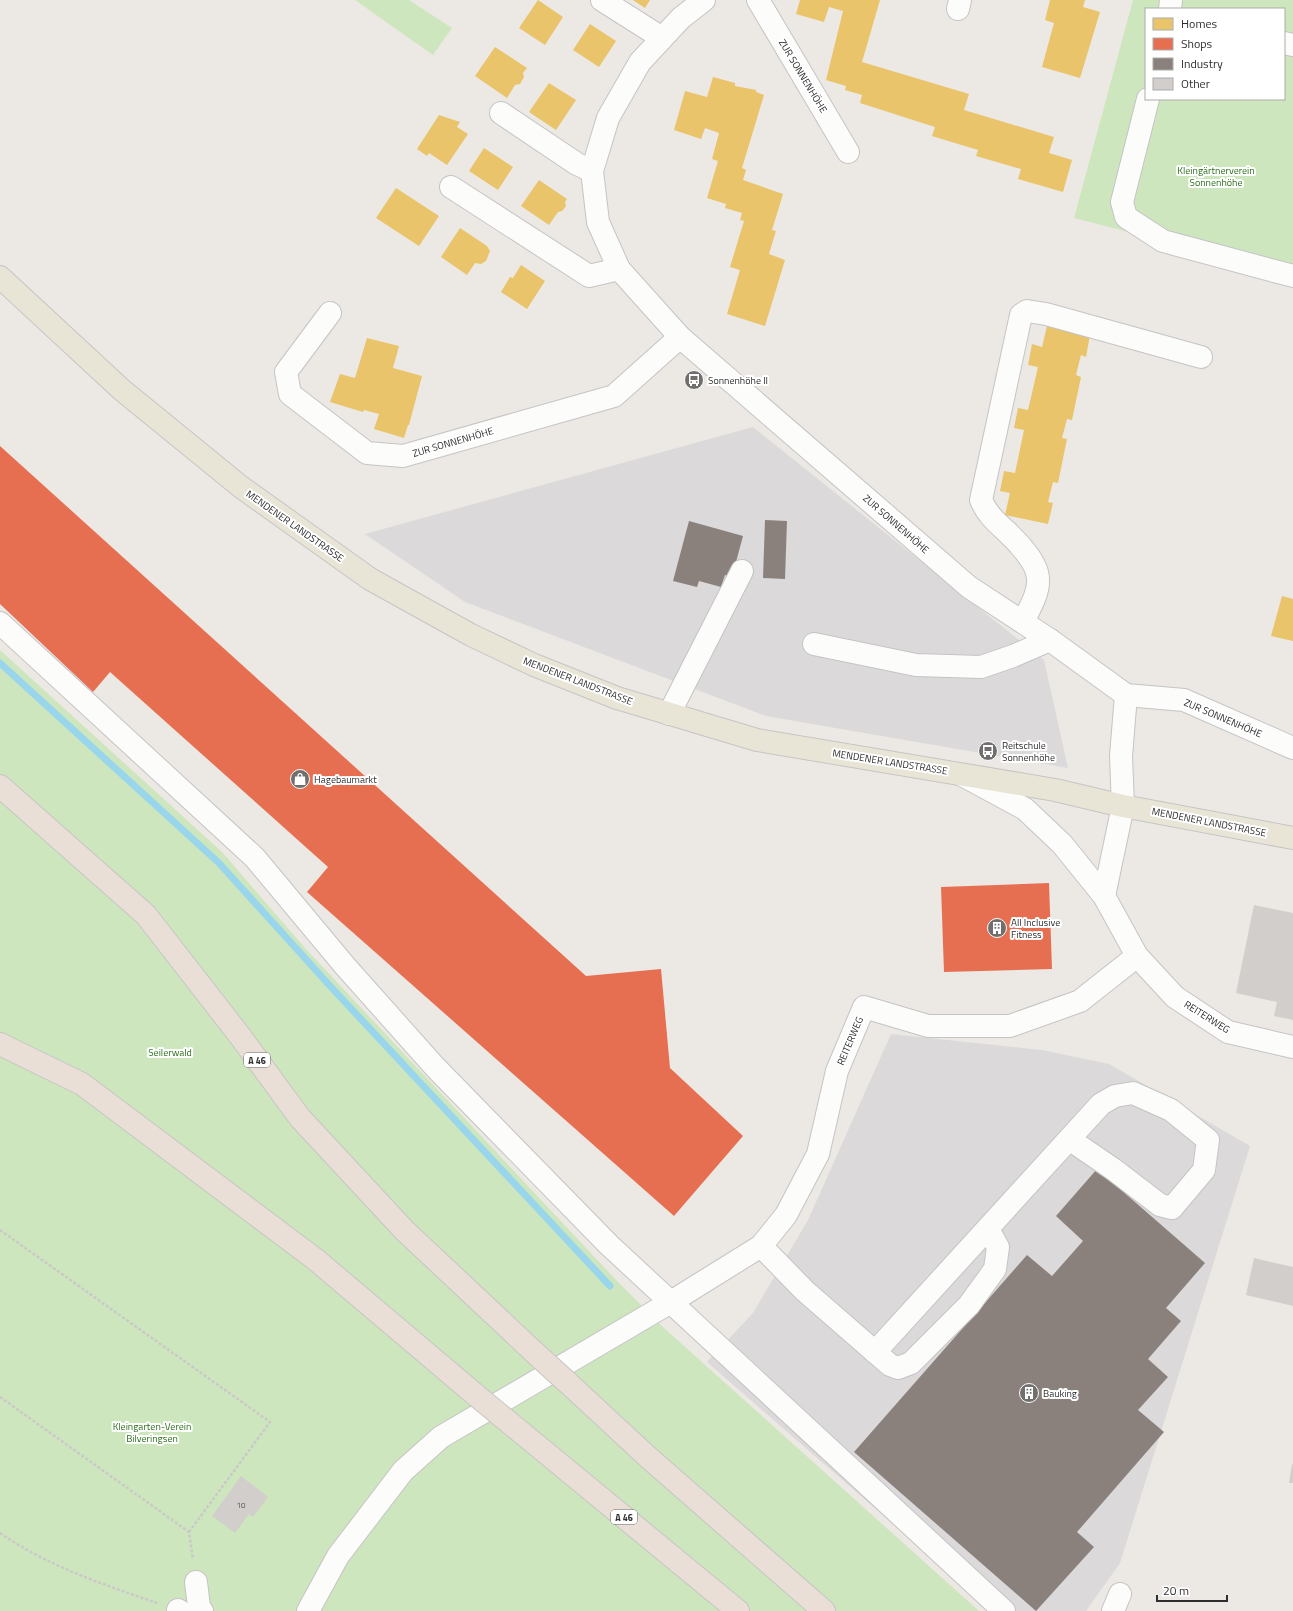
<svg xmlns="http://www.w3.org/2000/svg" width="1293" height="1611" font-family="'Titillium Web',sans-serif">
<style>
.industrial{fill:#dcd9db}
.green{fill:#cee6be;fill-rule:evenodd}
.homes{fill:#e9c46a}
.shops{fill:#e76f51}
.industry{fill:#8a817c}
.lines{fill:none;stroke-linecap:round;stroke-linejoin:round}
.stream{stroke:#99d6ec;stroke-width:7}
.building{fill:#d1cecb}
.minor-casing{stroke:#c5c4c5;stroke-width:24}
.major-casing{stroke:#c6c5c4;stroke-width:24}
.highway-casing{stroke:#c6c5c4;stroke-width:24}
.path{stroke:#c9c9c8;stroke-width:2.5;stroke-dasharray:3 2;stroke-linecap:butt}
.minor{stroke:#fcfcfb;stroke-width:22}
.major{stroke:#e8e4d6;stroke-width:22}
.highway{stroke:#eadfd6;stroke-width:22}
.highway-bridge-casing{stroke:#c6c5c4;stroke-width:24;stroke-linecap:butt}
.highway-bridge{stroke:#eadfd6;stroke-width:22}
.labels{text-anchor:middle;dominant-baseline:central;stroke-width:4;stroke-linejoin:round;paint-order:stroke}
.number-label{font-size:8px;fill:#585857}
.shield{fill:#fff;stroke:#6d6d6d;stroke-width:1}
.shield-label{font-size:9px;font-weight:bold;fill:#2e2e2e}
.street-label{font-size:10px;fill:#2e2e2e;stroke:#fff}
.park-label{font-size:10px;fill:#2c6e1b;stroke:#fff}
.poi-label{font-size:10px;fill:#2e2e2e;stroke:#fff;text-anchor:start}
</style>
<rect width="100%" height="100%" fill="#ece8e4"/>
<g class="industrial">
<path d="M753,427L1044,660L1068,768L766,716L465,602L365,534Z"/>
<path d="M891,1034L1042,1050L1109,1064L1250,1146L1120,1563L1086,1611H993L707,1362L753,1313L808,1220Z"/>
</g>
<g class="green">
<path d="M355,0H409L452,28L433,55Z"/>
<path d="M1133,0H1293V274L1074,218ZM1146,9H1284V99H1146Z"/>
<path d="M0,650L222,852L305,948L617,1281L664,1328L979,1611H0Z"/>
</g>
<g class="homes">
<path d="M538,0L563,17L545,45L519,28Z"/>
<path d="M633,0H650L645,8Z"/>
<path d="M800,0H880L862,62L969,94L964,110L1054,137L1049,153L1072,160L1063,192L1018,179L1021,169L976,156L978,150L932,136L935,127L860,103L862,95L845,90L846,86L826,80L843,11L829,7L824,22L796,14Z"/>
<path d="M1050,0H1085L1083,7L1100,12L1080,78L1042,67L1054,23L1045,20Z"/>
<path d="M590,24L616,41L599,67L573,50Z"/>
<path d="M495,47L527,68L523,73L524,77L520,84L515,85L507,98L475,76Z"/>
<path d="M713,77L735,83V86L756,90V92L764,95L742,168L746,170L743,180L783,194L772,230L776,231L769,254L785,260L765,326L727,314L740,270L730,267L744,221L740,220L742,213L725,208L726,204L707,198L718,161L712,159L719,133L705,128L701,139L674,130L685,91L707,97Z"/>
<path d="M549,83L576,100L556,130L529,112Z"/>
<path d="M439,115L460,122L457,127L468,134L447,165L429,153L427,156L417,149Z"/>
<path d="M484,148L513,167L498,190L469,171Z"/>
<path d="M539,180L567,199L565,202L566,206L562,211L558,212L549,225L521,206Z"/>
<path d="M396,188L439,216L419,246L376,218Z"/>
<path d="M460,228L487,246L490,251L486,261L481,264L475,263L467,275L441,257Z"/>
<path d="M521,265L545,281L527,309L501,292L510,277L513,278Z"/>
<path d="M1047,326L1090,335L1086,357L1081,355L1076,375L1081,377L1072,420L1067,419L1062,438L1067,439L1058,483L1053,482L1048,502L1053,503L1048,524L1005,515L1010,493L1000,491L1004,471L1015,473L1024,430L1014,428L1018,408L1028,410L1038,367L1028,365L1032,344L1042,347Z"/>
<path d="M367,338L399,346L393,368L422,376L409,425H408L404,438L374,429L379,414L364,410L363,412L330,402L340,374L355,378Z"/>
<path d="M1282,596L1293,599V641L1271,636Z"/>
</g>
<g class="shops">
<path d="M0,446L586,976L661,969L670,1068L743,1136L674,1216L307,892L328,867L110,672L93,692L0,604Z"/>
<path d="M1049,883L1052,969L944,972L941,887Z"/>
</g>
<g class="industry">
<path d="M765,520L787,521L785,579L763,578Z"/>
<path d="M689,521L743,536L732,577L725,575L721,587L699,581L697,587L673,581Z"/>
<path d="M1097,1169L1205,1263L1166,1308L1181,1321L1148,1359L1168,1377L1138,1410L1164,1432L1077,1532L1094,1547L1036,1611L854,1452L1027,1255L1052,1276L1083,1241L1056,1216Z"/>
</g>
<g class="lines">
<path class="stream" d="M0,663L219,863L331,987L610,1286"/>
</g>
<g class="building">
<path d="M1254,905L1293,913V1020L1274,1016L1277,1002L1236,993Z"/>
<path d="M1254,1258L1293,1267V1306L1246,1295Z"/>
<path d="M1292,1464H1293V1483H1289Z"/>
<path d="M241,1476L268,1497L253,1517L249,1514L235,1533L212,1516Z"/>
</g>
<g class="lines">
<g class="minor-casing">
<g id="minor">
<path d="M602,0L662,38"/>
<path d="M704,0L681,18L640,62L608,118L592,171L598,222L619,269L680,337L969,587L1050,640L1126,695L1184,700L1293,748"/>
<path d="M758,0L848,152"/>
<path d="M958,9L960,0"/>
<path d="M1170,9L1171,0"/>
<path d="M1284,43L1293,45"/>
<path d="M1148,99L1122,202L1126,217L1163,241L1293,276"/>
<path d="M501,113L577,164L592,171"/>
<path d="M451,187L589,276L619,269"/>
<path d="M330,313L286,372L290,394L367,453L403,456L614,396L680,337"/>
<path d="M1023,622C1029,609 1039,594 1038,579C1038,563 1017,541 1006,531C995,521 987,514 981,500L1021,315L1027,311L1046,314L1201,357"/>
<path d="M0,623L255,858L345,966L435,1067L609,1245L1004,1611"/>
<path d="M814,644L916,665L981,667L1013,656L1050,640"/>
<path d="M669,714L742,571"/>
<path d="M964,776L1025,809L1062,844L1104,896L1137,956L1175,997L1228,1032L1293,1047"/>
<path d="M1104,896L1123,806L1121,756L1126,695"/>
<path d="M761,1246L805,1291L890,1365L898,1368L911,1363L969,1305L995,1269L998,1247L988,1229"/>
<path d="M875,1352L1101,1104L1115,1096L1133,1093L1171,1110L1208,1140L1204,1170L1172,1208L1160,1205L1113,1169L1069,1139"/>
<path d="M196,1582L199,1607L202,1611"/>
<path d="M178,1610L180,1611"/>
<path d="M308,1611L338,1556L403,1471L441,1437L671,1302L761,1246L786,1215L818,1154L837,1071L864,1007L928,1026H1010L1080,1001L1137,956"/>
<path d="M1113,1611L1120,1594"/>
</g>
</g>
<g class="major-casing">
<path id="major" d="M0,277L122,390L241,487L370,579L471,635L534,665L617,698L757,740L1055,790L1123,806L1293,838"/>
</g>
<g class="highway-casing">
<g id="highway">
<path d="M0,786L146,915L240,1036L300,1118L405,1231L535,1353"/>
<path d="M0,1044L82,1084L315,1259L477,1396"/>
<path d="M567,1382L649,1458L824,1611"/>
<path d="M511,1424L738,1611"/>
</g>
</g>
<g class="path">
<path d="M0,1230L270,1422L189,1532"/>
<path d="M0,1397L189,1532L193,1559"/>
<path d="M0,1533C48,1566 102,1584 157,1603"/>
</g>
<use href="#minor" class="minor"/>
<use href="#major" class="major"/>
<use href="#highway" class="highway"/>
<g class="highway-bridge-casing">
<g id="highway-bridge">
<path d="M535,1353L567,1382"/>
<path d="M477,1396L511,1424"/>
</g>
</g>
<use href="#highway-bridge" class="highway-bridge"/>
</g>
<defs>
<g id="bus-disc" transform="scale(1)"><circle r="9.5" fill="#706f6e" stroke="#fff"/><path d="M-5-6H5V4H4V6H2V4H-2V6H-4V4H-5ZM-3.5-4V0h7V-4ZM-3.5 1.2v1.5H-2V1.2ZM2 1.2v1.5H3.5V1.2Z" fill="#fff"/></g>
<g id="shop-disc" transform="scale(1)"><circle r="9.5" fill="#706f6e" stroke="#fff"/><path d="M-5-2.5h2.3a2.7 3.5 0 0 1 5.4 0H5L5.5 6h-11ZM-1.5-2.5h3a1.5 2.3 0 0 0-3 0Z" fill="#fff"/></g>
<g id="building-disc" transform="scale(1)"><circle r="9.5" fill="#706f6e" stroke="#fff"/><path d="M-4-6H4V6H1V3H-1V6H-4ZM-2.5-4.3h1.7v1.8h-1.7ZM.8-4.3h1.7v1.8H.8ZM-2.5-1h1.7V.8h-1.7ZM.8-1h1.7V.8H.8Z" fill="#fff"/></g>
</defs>
<g fill-rule="evenodd">
<use href="#bus-disc" x="694" y="380"/>
<use href="#bus-disc" x="988" y="751"/>
<use href="#shop-disc" x="300" y="779"/>
<use href="#building-disc" x="997" y="928"/>
<use href="#building-disc" x="1029" y="1393"/>
</g>
<g class="labels">
<g class="number-label">
<text x="241" y="1505">10</text>
</g>
<g class="shield">
<rect x="244" y="1053" width="26" height="14" rx="3"/>
<rect x="611" y="1510" width="26" height="14" rx="3"/>
</g>
<g class="shield-label">
<text x="257" y="1060">A 46</text>
<text x="624" y="1517">A 46</text>
</g>
<g class="street-label">
<text transform="translate(803 76) rotate(59)">ZUR SONNENHÖHE</text>
<text transform="translate(453 442) rotate(-16)">ZUR SONNENHÖHE</text>
<text transform="translate(896 524) rotate(41)">ZUR SONNENHÖHE</text>
<text transform="translate(295 526) rotate(35)">MENDENER LANDSTRASSE</text>
<text transform="translate(578 681) rotate(21)">MENDENER LANDSTRASSE</text>
<text transform="translate(1223 718) rotate(23)">ZUR SONNENHÖHE</text>
<text transform="translate(890 762) rotate(9)">MENDENER LANDSTRASSE</text>
<text transform="translate(1209 822) rotate(11)">MENDENER LANDSTRASSE</text>
<text transform="translate(1207 1017) rotate(32)">REITERWEG</text>
<text transform="translate(850 1041) rotate(-67)">REITERWEG</text>
</g>
<g class="park-label">
<text x="1216" y="170">Kleingärtnerverein<tspan x="1216" dy="12">Sonnenhöhe</tspan></text>
<text x="170" y="1052">Seilerwald</text>
<text x="152" y="1426">Kleingarten-Verein<tspan x="152" dy="12">Bilveringsen</tspan></text>
</g>
<g class="poi-label">
<text x="708" y="380">Sonnenhöhe II</text>
<text x="1002" y="745">Reitschule<tspan x="1002" dy="12">Sonnenhöhe</tspan></text>
<text x="314" y="779">Hagebaumarkt</text>
<text x="1011" y="922">All Inclusive<tspan x="1011" dy="12">Fitness</tspan></text>
<text x="1043" y="1393">Bauking</text>
</g>
</g>
<rect x="1145" y="8" width="140" height="92" fill="#ffffff" stroke="#ababab"/>
<rect x="1153" y="18" width="20" height="12" fill="#e9c46a" stroke="#ababab"/>
<text x="1181" y="28" font-size="12" fill="#2e2e2e">Homes</text>
<rect x="1153" y="38" width="20" height="12" fill="#e76f51" stroke="#ababab"/>
<text x="1181" y="48" font-size="12" fill="#2e2e2e">Shops</text>
<rect x="1153" y="58" width="20" height="12" fill="#8a817c" stroke="#ababab"/>
<text x="1181" y="68" font-size="12" fill="#2e2e2e">Industry</text>
<rect x="1153" y="78" width="20" height="12" fill="#d1cecb" stroke="#ababab"/>
<text x="1181" y="88" font-size="12" fill="#2e2e2e">Other</text>
<path d="M1157 1595v6h70v-6" fill="none" stroke="#2e2e2e" stroke-width="2"/>
<text x="1163" y="1595" font-size="12" fill="#2e2e2e" stroke="#ffffff" stroke-width="3" paint-order="stroke">20 m</text>
</svg>
